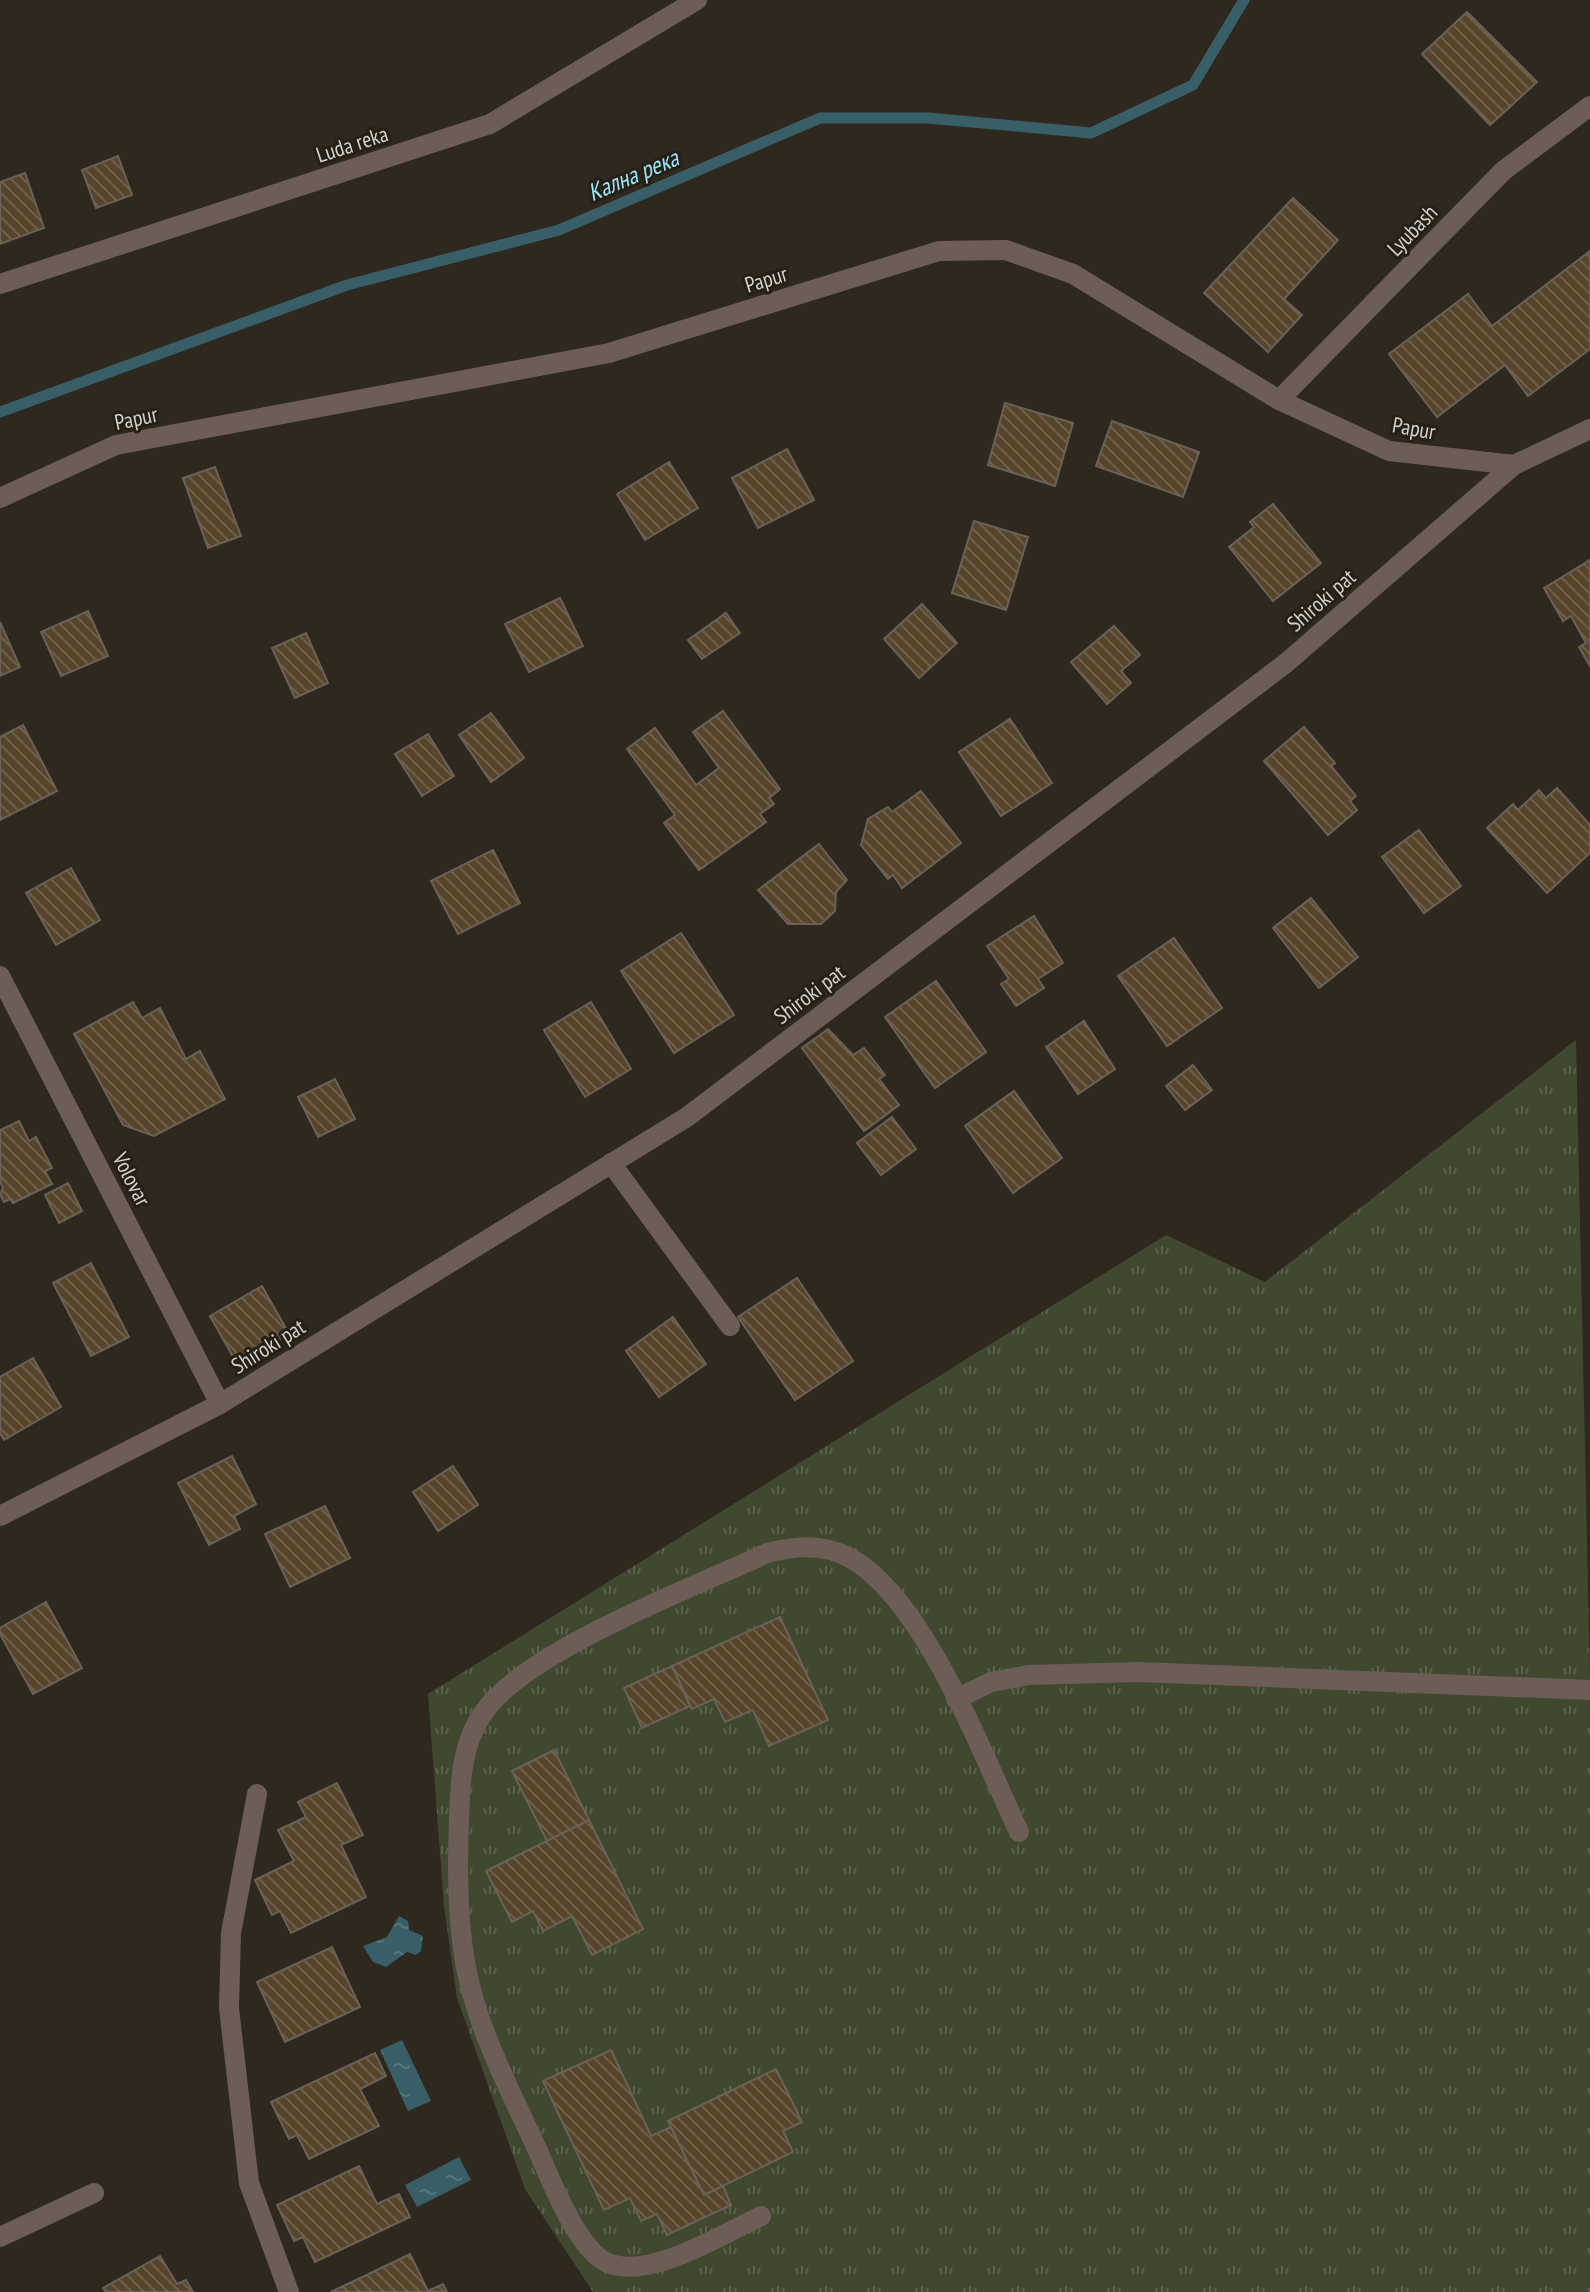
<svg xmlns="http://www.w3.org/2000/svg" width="1590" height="2292" font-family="'PT Sans Narrow',sans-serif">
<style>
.grass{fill:url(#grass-tufts)}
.water{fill:url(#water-ripples)}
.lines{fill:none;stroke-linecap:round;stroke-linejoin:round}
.stream{stroke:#385f68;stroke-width:11}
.building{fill:url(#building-back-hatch);stroke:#6a6258;stroke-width:2}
.minor{stroke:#6c5e57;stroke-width:20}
.labels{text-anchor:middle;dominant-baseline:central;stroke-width:6;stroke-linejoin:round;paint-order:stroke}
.street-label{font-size:22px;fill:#d5d1cb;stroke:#251f16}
.water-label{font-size:24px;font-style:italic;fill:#9be5f6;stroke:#251f16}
</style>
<defs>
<pattern id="grass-tufts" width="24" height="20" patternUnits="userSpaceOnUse" patternTransform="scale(2)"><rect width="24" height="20" fill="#404930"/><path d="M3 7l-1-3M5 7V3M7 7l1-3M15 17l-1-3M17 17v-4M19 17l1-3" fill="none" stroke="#5b624d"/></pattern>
<pattern id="water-ripples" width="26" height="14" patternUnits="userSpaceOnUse" patternTransform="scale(2)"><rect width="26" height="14" fill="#385f68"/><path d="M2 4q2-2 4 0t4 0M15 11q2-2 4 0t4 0" fill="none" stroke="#54757c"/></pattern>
<pattern id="building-back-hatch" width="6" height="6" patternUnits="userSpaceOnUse" patternTransform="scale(2)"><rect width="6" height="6" fill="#56452b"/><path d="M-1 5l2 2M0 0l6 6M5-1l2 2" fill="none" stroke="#6d5f48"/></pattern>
</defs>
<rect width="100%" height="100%" fill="#2f281f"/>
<path class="grass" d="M1576,1040L1590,1681V2292H593L525,2189L457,1998L444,1906L428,1694L1166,1235L1265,1282Z"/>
<g class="water">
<path d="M399,1916L408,1921L409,1930L423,1936L421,1951L416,1955L407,1952L386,1967L373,1962L363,1946L387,1937Z"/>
<path d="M402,2040L431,2101L408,2111L380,2050Z"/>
<path d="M459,2157L471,2180L417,2207L405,2185Z"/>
</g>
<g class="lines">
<path class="stream" d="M0,412L347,285L559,230L820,118H928L1091,133L1193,85L1244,0"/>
</g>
<g class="building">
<path d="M1467,12L1537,82L1490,125L1422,54Z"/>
<path d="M118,156L132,195L96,208L82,170Z"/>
<path d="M25,173L44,228L0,244V182Z"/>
<path d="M1293,198L1338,240L1284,299L1302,315L1268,352L1204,293Z"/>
<path d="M1590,251V349L1528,396L1505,365L1437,417L1389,354L1468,294L1492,326Z"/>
<path d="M1005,403L1073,423L1055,486L988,465Z"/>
<path d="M1112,421L1199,452L1183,497L1096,466Z"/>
<path d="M787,449L814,500L758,528L732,478Z"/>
<path d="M669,462L698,508L645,540L617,494Z"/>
<path d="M215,467L241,536L208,548L183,478Z"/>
<path d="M1273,504L1321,563L1273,601L1229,547L1254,527L1250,522Z"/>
<path d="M974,521L1028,537L1006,610L952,593Z"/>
<path d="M1590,560V666L1579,647L1586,643L1571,616L1563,621L1544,588Z"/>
<path d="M560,598L583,646L529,672L505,624Z"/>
<path d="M922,604L957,643L919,678L884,639Z"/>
<path d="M88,611L108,656L61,676L41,632Z"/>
<path d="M726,613L740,633L702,659L688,640Z"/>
<path d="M0,622L20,667L0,676Z"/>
<path d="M1114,626L1140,655L1121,671L1131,683L1107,704L1071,662Z"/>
<path d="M306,633L328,683L295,698L272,648Z"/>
<path d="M723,711L780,789L769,798L774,804L760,814L766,822L699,870L664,823L675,815L627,749L655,728L696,785L719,768L693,732Z"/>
<path d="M491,713L524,758L491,782L459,735Z"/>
<path d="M1010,719L1052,783L1001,816L959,752Z"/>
<path d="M23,725L57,791L0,820V737Z"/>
<path d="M1304,727L1335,763L1331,766L1356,796L1350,801L1357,810L1328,835L1264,761Z"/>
<path d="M428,734L454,776L422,796L395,754Z"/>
<path d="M1557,788L1590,825V853L1547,893L1487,828L1513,804L1518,810L1539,790L1546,798Z"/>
<path d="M921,791L961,843L902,888L893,875L888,879L861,845L868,819L888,807L892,812Z"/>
<path d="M1419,830L1461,886L1424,913L1382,857Z"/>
<path d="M819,844L847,880L836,892L835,911L821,924H788L758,890Z"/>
<path d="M493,850L520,903L458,934L431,881Z"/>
<path d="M71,868L100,920L56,945L26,893Z"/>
<path d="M1311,898L1358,957L1319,988L1273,928Z"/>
<path d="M1034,916L1063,963L1038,979L1044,988L1016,1006L1001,984L1009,979L987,946Z"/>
<path d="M681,933L734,1015L674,1053L621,971Z"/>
<path d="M1174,938L1222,1008L1167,1046L1118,976Z"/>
<path d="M936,981L986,1052L935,1088L885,1017Z"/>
<path d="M133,1002L142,1018L160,1008L186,1059L200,1051L225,1099L154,1136L123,1125L74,1034Z"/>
<path d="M591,1002L631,1069L585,1097L544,1030Z"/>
<path d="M1084,1021L1115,1069L1078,1094L1046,1047Z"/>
<path d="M828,1029L853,1055L864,1048L885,1075L879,1079L899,1105L864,1131L802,1048Z"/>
<path d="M1193,1065L1212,1090L1185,1110L1166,1086Z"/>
<path d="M335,1079L355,1119L318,1137L298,1097Z"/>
<path d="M1014,1091L1062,1158L1013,1193L965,1126Z"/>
<path d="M892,1117L916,1149L881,1175L857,1143Z"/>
<path d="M19,1121L29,1141L36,1137L52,1168L45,1171L52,1184L13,1203L10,1199L4,1202L0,1194L3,1188L0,1181V1130Z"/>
<path d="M68,1183L82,1211L59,1223L45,1195Z"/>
<path d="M91,1263L129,1337L91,1356L53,1283Z"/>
<path d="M797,1278L853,1361L795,1400L738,1317Z"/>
<path d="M262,1286L289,1334L237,1364L210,1316Z"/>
<path d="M673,1317L706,1364L659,1397L626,1351Z"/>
<path d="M33,1358L61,1407L4,1440L0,1433V1377Z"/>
<path d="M232,1456L256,1504L234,1516L240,1529L209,1545L178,1483Z"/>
<path d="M453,1466L478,1505L438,1531L413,1492Z"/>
<path d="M325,1506L350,1558L290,1587L265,1534Z"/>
<path d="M46,1602L82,1668L33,1694L0,1634V1628Z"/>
<path d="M780,1617L828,1720L769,1746L753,1710L725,1722L714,1699L692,1709L672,1666Z"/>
<path d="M672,1666L690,1706L642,1728L624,1688Z"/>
<path d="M554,1750L589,1820L547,1841L512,1771Z"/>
<path d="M337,1783L363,1835L341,1845L366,1897L291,1933L280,1911L272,1915L255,1880L294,1861L278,1830L306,1817L298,1802Z"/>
<path d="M589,1820L643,1929L592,1955L572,1916L543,1931L533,1911L512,1922L486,1871Z"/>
<path d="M332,1947L360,2007L285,2042L257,1982Z"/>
<path d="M611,2050L651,2136L671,2127L704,2195L723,2186L731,2205L667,2235L657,2214L641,2221L630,2198L604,2210L543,2081Z"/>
<path d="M375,2053L386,2076L360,2089L379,2126L309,2159L297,2135L289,2139L271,2102Z"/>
<path d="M776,2069L802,2122L783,2131L793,2152L704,2195L668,2121Z"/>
<path d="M359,2166L377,2204L399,2194L410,2217L315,2262L303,2237L294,2241L277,2205Z"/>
<path d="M410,2254L428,2291L443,2284L447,2292H331Z"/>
<path d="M160,2256L177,2284L186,2280L193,2292H106L103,2288Z"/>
</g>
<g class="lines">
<g class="minor">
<path d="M0,284L490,124L697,0"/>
<path d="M1279,400L1503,171L1590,106"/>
<path d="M0,498L116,445L609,353L939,251L1006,250L1073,274L1279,400L1389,451L1514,465"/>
<path d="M0,976L220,1404"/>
<path d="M611,1163L730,1326"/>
<path d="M0,1516L220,1404L687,1117L1286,663L1514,465L1590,429"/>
<path d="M956,1699L991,1682L1029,1675L1139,1672L1590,1690"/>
<path d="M257,1794L231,1933L229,2008L249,2183L289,2292"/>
<path d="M761,2216C723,2234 650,2280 608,2263C580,2252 553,2186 541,2158C514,2097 478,2033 466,1967C457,1920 457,1870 459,1822C460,1784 461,1744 484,1712C525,1651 697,1586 767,1553C795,1546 823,1543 850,1558C924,1598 983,1756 1019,1832"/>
<path d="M0,2237L94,2193"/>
</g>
</g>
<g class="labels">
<g class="street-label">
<text transform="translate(352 144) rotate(-18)">Luda reka</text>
<text transform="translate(1412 230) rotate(-46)">Lyubash</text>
<text transform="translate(766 279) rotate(-17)">Papur</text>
<text transform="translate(136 418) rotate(-12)">Papur</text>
<text transform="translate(1414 428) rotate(10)">Papur</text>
<text transform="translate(1321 600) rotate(-41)">Shiroki pat</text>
<text transform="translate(809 994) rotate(-37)">Shiroki pat</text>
<text transform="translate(132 1179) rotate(63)">Volovar</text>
<text transform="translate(268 1346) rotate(-32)">Shiroki pat</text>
</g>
<g class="water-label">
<text transform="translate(633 175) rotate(-23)">Кална река</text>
</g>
</g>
</svg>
